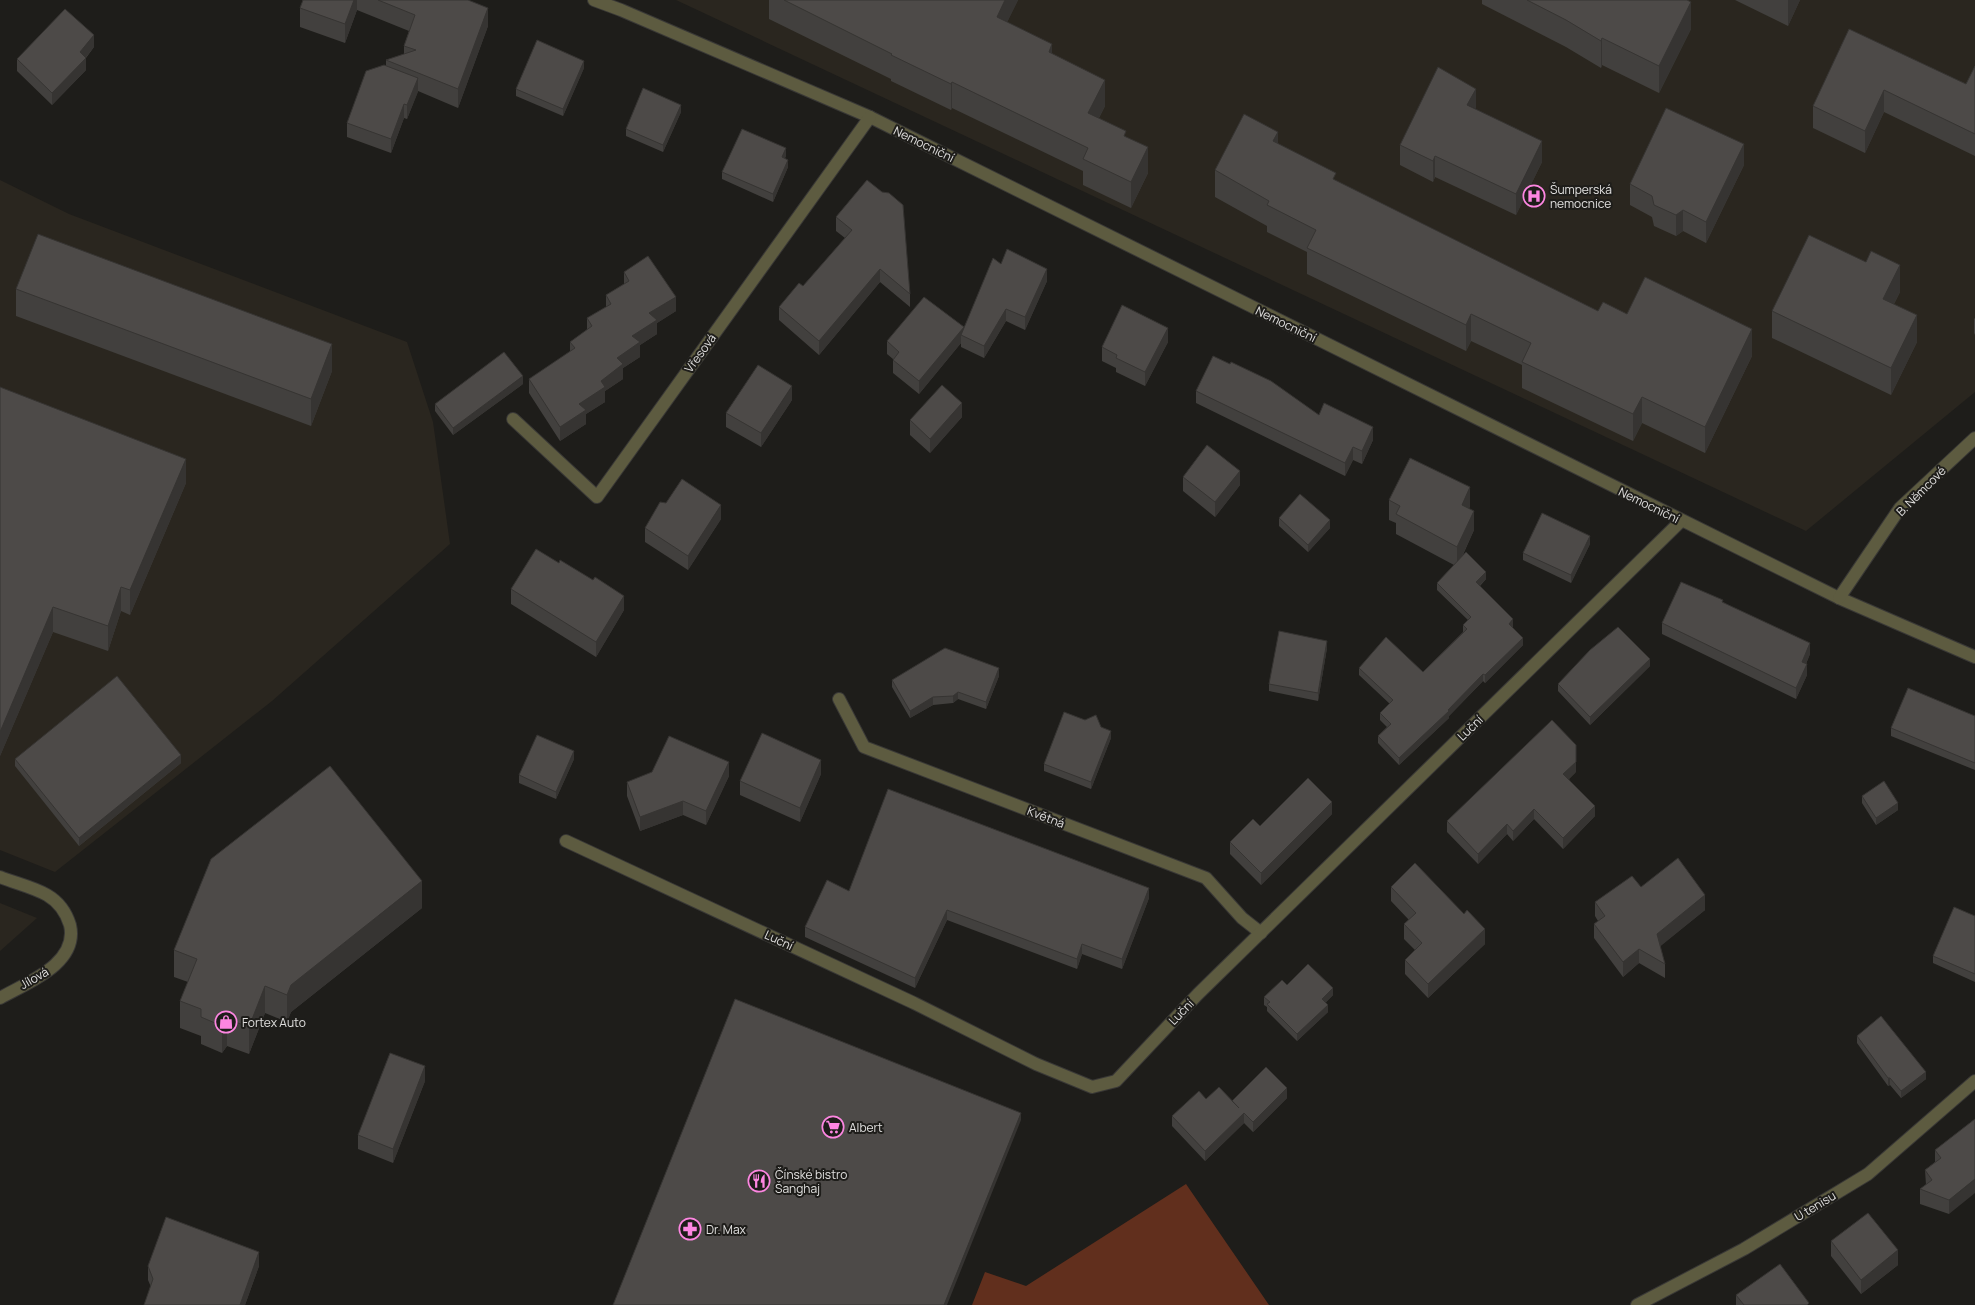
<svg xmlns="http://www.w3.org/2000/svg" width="1975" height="1305" font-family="Manrope,sans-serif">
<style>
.built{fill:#2a261f}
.green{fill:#612f1d}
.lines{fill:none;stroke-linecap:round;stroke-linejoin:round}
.minor-casing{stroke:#393836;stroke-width:14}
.minor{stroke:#5d5b40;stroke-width:12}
.wall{fill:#42403e}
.shaded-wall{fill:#363432}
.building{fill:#4d4a48;stroke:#363432}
.labels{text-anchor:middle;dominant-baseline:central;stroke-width:4;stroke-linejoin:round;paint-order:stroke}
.street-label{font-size:12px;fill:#e1e0df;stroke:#1e1d1a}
.poi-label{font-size:12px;fill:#e1e0df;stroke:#1e1d1a;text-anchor:start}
</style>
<rect width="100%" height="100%" fill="#1e1d1a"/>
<g class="built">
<path d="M676,0H1975V392L1806,531Z"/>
<path d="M0,180L69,214L407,342L433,422L450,544L272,701L55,872L0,850Z"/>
<path d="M0,903L37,918L0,951Z"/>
</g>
<path class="green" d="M1186,1184L1269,1305H972L985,1272L1026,1286Z"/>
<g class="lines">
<g class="minor-casing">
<g id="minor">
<path d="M594,0L621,10L870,117L1839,598L1975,657"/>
<path d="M513,419L597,497L870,117"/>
<path d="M1839,598L1900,508L1975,438"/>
<path d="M839,699L864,747L1206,878L1242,918L1261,933"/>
<path d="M566,841L914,1003L1036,1064L1092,1087L1116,1081L1198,994L1681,521"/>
<path d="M0,877C15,883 33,887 47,895C59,902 66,912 70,925C79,964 26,983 0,998"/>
<path d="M1637,1305L1744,1249L1868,1174L1975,1081"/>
</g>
</g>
<use href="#minor" class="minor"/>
</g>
<g class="wall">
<path d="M303,0H468L488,26L458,108L418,91L407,119L404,118L391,153L347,137V123L386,66V60L404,54V46L409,31L357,10L345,43L300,27V8Z"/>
<path d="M769,0H1018L1007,22L1052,54L1105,106L1099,118L1126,137L1148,173L1131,208L1083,185V171L952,108L951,110L891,81V79L769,19Z"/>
<path d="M1482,0H1687L1691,29L1659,93L1602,65L1601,68L1566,47L1482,4Z"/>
<path d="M1735,0H1800L1788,26Z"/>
<path d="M1849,29L1966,84L1975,66V156L1884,112L1865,153L1813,128V106Z"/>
<path d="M94,47L86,58V70L52,105L17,71V59Z"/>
<path d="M584,68L563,116L516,96V89Z"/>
<path d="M1476,110L1542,162L1516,215L1435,177L1433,182L1400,165V145Z"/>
<path d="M681,112L663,152L626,136V129Z"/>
<path d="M1278,144L1336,181L1598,311L1627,314L1752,356L1705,453L1642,423L1633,441L1522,388V365L1471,341L1466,351L1307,274V252L1267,232V226L1215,197V170Z"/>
<path d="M786,156L785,158L788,167L773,202L722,179V172Z"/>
<path d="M1744,165L1706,243L1683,231L1676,236L1654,226L1652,217L1630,205V184Z"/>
<path d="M867,180L910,294V307L880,282L819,355L779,320V307L803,286L845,238L836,231V217Z"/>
<path d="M1001,264L1047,281L1025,330L1006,321L984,358L961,347V343L919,394L893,373V359L887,354V341L964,328Z"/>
<path d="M624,272L676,311L657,323V334L640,345V357L623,368V379L605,391V402L586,414V424L560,441L529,393V379L570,352V342L587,330V318L606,307V295L624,284Z"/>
<path d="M16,289L332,371L311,426L16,316Z"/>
<path d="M1900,292L1894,304L1917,342L1891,395L1772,338V311Z"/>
<path d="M1975,318V335L1974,333V319Z"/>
<path d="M1168,342L1145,386L1116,372V368L1102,361V347Z"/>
<path d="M523,384L453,435L435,411V404Z"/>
<path d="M0,387L186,483L130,615L121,611L108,651L53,632L0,756Z"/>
<path d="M1196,391L1319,415L1373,440L1362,464L1353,460L1345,476L1196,403Z"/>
<path d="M792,400L761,447L726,427V413Z"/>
<path d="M962,417L930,453L910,435V420Z"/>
<path d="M1183,477L1240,485L1215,517L1183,491Z"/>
<path d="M1389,500L1470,506L1469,509L1474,530L1462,557L1486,579L1480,586L1513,627H1512L1523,645L1485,683L1483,681L1449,716V718L1399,765L1378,743V736L1387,727L1380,720V713L1390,704L1359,675V668L1423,672L1463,632V625L1468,620L1437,590V583L1454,565L1396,534V523L1389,520Z"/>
<path d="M1279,518L1330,528L1308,552L1279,526Z"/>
<path d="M721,519L688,570L645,542V528Z"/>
<path d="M1590,544L1571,583L1523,560V553Z"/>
<path d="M559,563L624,610L596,657L511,604V589Z"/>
<path d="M1723,602L1810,654L1806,664L1807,675L1796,699L1662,634V623Z"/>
<path d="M1327,648L1318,701L1269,691V684Z"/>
<path d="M1650,666L1590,725L1558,691V684Z"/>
<path d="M999,676L986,709L958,699L953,703L933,705L910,718L892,687V680Z"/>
<path d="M1975,716V770L1891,736V728Z"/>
<path d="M1101,727L1111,738L1091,789L1044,771V764Z"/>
<path d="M15,759L181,763L79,846L15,766Z"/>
<path d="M574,759L556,799L519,783V775Z"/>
<path d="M1576,772L1569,779L1595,816L1563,849L1534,819L1513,841L1507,834L1478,864L1447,832V821Z"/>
<path d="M821,774L800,822L740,795V781Z"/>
<path d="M729,776L706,825L683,815L640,831L627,796V782Z"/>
<path d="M1862,796L1898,810L1876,825L1862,803Z"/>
<path d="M1332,814L1261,885L1230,854V842L1260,826Z"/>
<path d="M1391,887L1485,944L1428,998L1405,974V960L1415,950L1404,939V924L1409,920L1391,901Z"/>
<path d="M1641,887L1705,910L1660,946L1665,964V978L1639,963L1623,977L1594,938V924L1598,921L1595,916V902Z"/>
<path d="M849,891L1149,898L1122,969L1082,954L1077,969L947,920L915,988L805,937V927Z"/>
<path d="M422,908L291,1012L287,1022L265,1013L249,1054L227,1046L222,1053L201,1044V1036L180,1028V1001L188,982L174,977V950Z"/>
<path d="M1975,916V982L1933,963V956Z"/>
<path d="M1287,985L1333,995L1326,1002L1328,1012L1297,1041L1267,1011V1007L1264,1005V997Z"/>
<path d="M1857,1036L1926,1079L1901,1098L1890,1085L1888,1086L1857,1043Z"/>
<path d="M425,1081L393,1163L358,1149V1135Z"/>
<path d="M1287,1098L1253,1132L1244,1123L1205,1161L1172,1126V1116L1206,1099L1232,1101Z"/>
<path d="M1975,1119L1949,1214L1920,1204V1189L1926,1185L1925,1170L1935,1162V1150Z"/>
<path d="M1831,1241L1898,1265L1861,1294L1831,1256Z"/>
<path d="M148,1266H259L245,1305H144L151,1287L148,1280Z"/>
<path d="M1736,1295L1809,1305H1736Z"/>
</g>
<g class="shaded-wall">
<path d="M354,0H357V10L345,43V24Z"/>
<path d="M1005,0H1018L997,43V17Z"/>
<path d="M1788,0H1800L1788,26Z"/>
<path d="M1691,2V29L1659,93V66Z"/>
<path d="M488,8V26L458,108V89Z"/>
<path d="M94,35V47L83,61L86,58V70L52,105V93L80,52Z"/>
<path d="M1602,38V65L1601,68V41Z"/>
<path d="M1052,44V70L1049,52Z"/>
<path d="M584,61V68L563,116V109Z"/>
<path d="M418,78V92L407,119V105Z"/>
<path d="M1105,80V106L1088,139V113Z"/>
<path d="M952,82V108L951,110V84Z"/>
<path d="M1476,89V109L1467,105Z"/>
<path d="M1884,90V112L1865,153V131Z"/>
<path d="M404,104V118L391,153V139Z"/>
<path d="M681,105V112L663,152V145Z"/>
<path d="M1278,132V158L1273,141Z"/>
<path d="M1542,141V162L1516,215V194Z"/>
<path d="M1744,144V165L1706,243V222Z"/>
<path d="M1148,147V173L1131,208V182Z"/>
<path d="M786,148V156L782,164V157Z"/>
<path d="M1435,156V177L1433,182V161Z"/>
<path d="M788,160V167L773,202V194Z"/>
<path d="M1683,210V231L1676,236V215Z"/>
<path d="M1900,265V292L1883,326V299Z"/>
<path d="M880,269V282L819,355V341Z"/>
<path d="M1047,269V281L1025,330V317Z"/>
<path d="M676,297V311L657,323V334L640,345V357L623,368V379L605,391V402L586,414V424L560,441V427L617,358L649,313Z"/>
<path d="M1006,309V321L984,358V346Z"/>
<path d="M1471,314V341L1466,351V325Z"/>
<path d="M1917,315V342L1891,395V368Z"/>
<path d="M964,327V336L961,335V343L919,394V381Z"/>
<path d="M1168,328V342L1145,386V372Z"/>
<path d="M1752,329V356L1705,453V427Z"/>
<path d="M332,344V371L311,426V399Z"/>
<path d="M523,376V384L453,435V428Z"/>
<path d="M792,386V400L761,447V433Z"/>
<path d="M1642,397V423L1633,441V414Z"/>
<path d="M962,403V417L930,453V439Z"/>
<path d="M1373,427V440L1362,464V451Z"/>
<path d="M1353,447V460L1345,476V463Z"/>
<path d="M186,459V483L130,615V590Z"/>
<path d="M1240,471V485L1215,517V502Z"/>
<path d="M1470,487V506L1462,524V505Z"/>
<path d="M721,505V519L688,570V556Z"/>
<path d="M1474,511V530L1457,567V547Z"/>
<path d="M1330,520V528L1308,552V545Z"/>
<path d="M1590,536V544L1571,583V575Z"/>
<path d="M1486,572V579L1476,589V582Z"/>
<path d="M121,587V611L108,651V626Z"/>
<path d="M624,596V610L596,657V642Z"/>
<path d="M53,607V632L0,756V732Z"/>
<path d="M1513,619V627L1509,631V624Z"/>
<path d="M1523,638V645L1485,683V675Z"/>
<path d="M1327,641V648L1318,701V693Z"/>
<path d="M1810,643V654L1802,673V662Z"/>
<path d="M1650,659V666L1590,725V717Z"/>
<path d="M1807,664V675L1796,699V688Z"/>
<path d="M999,668V676L986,709V702Z"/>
<path d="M1483,674V681L1449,716V718L1399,765V758Z"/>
<path d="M958,692V699L953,703V696Z"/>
<path d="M933,697V705L910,718V711Z"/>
<path d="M1111,731V738L1091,789V782Z"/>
<path d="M1576,745V772L1563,784V774Z"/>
<path d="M574,751V759L556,799V792Z"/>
<path d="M181,755V763L79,846V838Z"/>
<path d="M821,760V774L800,822V808Z"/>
<path d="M729,762V776L706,825V811Z"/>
<path d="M683,801V815L640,831V817Z"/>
<path d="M1332,802V814L1261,885V873Z"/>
<path d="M1898,803V810L1876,825V818Z"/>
<path d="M1595,806V816L1563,849V838Z"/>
<path d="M1534,809V819L1513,841V831Z"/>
<path d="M1507,824V834L1478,864V854Z"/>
<path d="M422,881V908L291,1012L287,1022V995L291,985Z"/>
<path d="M1149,888V898L1122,969V959Z"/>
<path d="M1705,895V910L1657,949V934Z"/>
<path d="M947,910V920L915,988V978Z"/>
<path d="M1485,929V944L1428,998V984Z"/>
<path d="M1082,944V954L1077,969V959Z"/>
<path d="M1639,949V963L1623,977V962Z"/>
<path d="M265,986V1013L249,1054V1027Z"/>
<path d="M1333,988V995L1322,1006V999Z"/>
<path d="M1328,1005V1012L1297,1041V1034Z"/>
<path d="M227,1019V1046L222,1053V1026Z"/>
<path d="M425,1066V1081L393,1163V1149Z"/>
<path d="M1926,1072V1079L1901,1098V1091Z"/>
<path d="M1888,1078H1890V1085L1888,1086Z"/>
<path d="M1287,1088V1098L1253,1132V1122Z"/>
<path d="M1021,1113V1120L947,1305H944Z"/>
<path d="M1244,1113V1123L1205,1161V1151Z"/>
<path d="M1975,1179V1193L1949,1214V1200Z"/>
<path d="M1898,1250V1265L1861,1294V1280Z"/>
<path d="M259,1252V1266L245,1305H240Z"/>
</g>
<g class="building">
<path d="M303,0H354L345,24L300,8Z"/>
<path d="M378,0H468L488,8L458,89L386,60L416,50L404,46L415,15Z"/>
<path d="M784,0H1005L997,17L1052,44L1049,52L1105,80L1088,113L1126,131L1124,136L1148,147L1131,182L1083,159L1088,148L952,82L951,84L891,55L892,54Z"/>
<path d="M1527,0H1687L1691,2L1659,66L1602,38L1601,41L1566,20Z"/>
<path d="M65,9L94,35L80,52L86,58L52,93L17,59Z"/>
<path d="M1849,29L1966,84L1975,66V134L1884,90L1865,131L1813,106Z"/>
<path d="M537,40L584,61L563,109L516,89Z"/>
<path d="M384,65L418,78L407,105L404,104L391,139L347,123L366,71Z"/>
<path d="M1438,67L1476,89L1467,105L1542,141L1516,194L1435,156L1433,161L1400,145Z"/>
<path d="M643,88L681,105L663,145L626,129Z"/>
<path d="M1666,108L1744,144L1706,222L1683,210L1676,215L1654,205L1652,196L1630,184Z"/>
<path d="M1244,114L1278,132L1273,141L1336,173L1333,179L1598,311L1603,302L1627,314L1645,277L1752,329L1705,427L1642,397L1633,414L1522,362L1531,343L1471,314L1466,325L1307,248L1316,230L1267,205L1269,201L1215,170Z"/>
<path d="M742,129L786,148L782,157L788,160L773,194L722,172Z"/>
<path d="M867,180L882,192L889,193L903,205L910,294L880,269L819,341L779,307L799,283L803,286L852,230L836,217Z"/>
<path d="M38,234L332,344L311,399L16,289Z"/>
<path d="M1809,235L1866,262L1871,251L1900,265L1883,299L1917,315L1891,368L1772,311Z"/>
<path d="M1007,249L1047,269L1025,317L1006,309L984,346L961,335L993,258L1001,264Z"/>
<path d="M648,256L676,297L649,313L657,320L632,336L640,342L617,358L623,364L601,381L605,387L579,404L586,410L560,427L529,379L575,348L570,342L592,326L587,318L611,304L606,295L629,281L624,272Z"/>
<path d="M924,297L964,327L919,381L893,360L899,352L887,341Z"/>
<path d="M1122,305L1168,328L1145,372L1116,358L1117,355L1102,347Z"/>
<path d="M504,352L523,376L453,428L435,404Z"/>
<path d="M1213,356L1230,364L1231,362L1271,381L1319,415L1324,403L1373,427L1362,451L1353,447L1345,463L1196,391Z"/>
<path d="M758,365L792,386L761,433L726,413Z"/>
<path d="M942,385L962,403L930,439L910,420Z"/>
<path d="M0,387L186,459L130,590L121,587L108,626L53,607L0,732Z"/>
<path d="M1207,445L1240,471L1215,502L1183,477Z"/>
<path d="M1410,458L1470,487L1462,505L1474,511L1457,547L1396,514L1400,506L1389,500Z"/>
<path d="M682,479L721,505L688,556L645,528L660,502L666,503Z"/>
<path d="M1300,494L1330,520L1308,545L1279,518Z"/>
<path d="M1542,513L1590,536L1571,575L1523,553Z"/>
<path d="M536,549L559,563L560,560L593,580L595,577L624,596L596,642L511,589Z"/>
<path d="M1466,552L1486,572L1476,582L1513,619L1509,624L1523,638L1485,675L1483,674L1448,710L1449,711L1399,758L1378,736L1391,724L1380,713L1393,700L1359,668L1386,637L1423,672L1467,629L1463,625L1471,617L1437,583Z"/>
<path d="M1681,582L1723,600L1722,602L1810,643L1802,662L1807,664L1796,688L1662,623Z"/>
<path d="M1618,627L1650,659L1590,717L1558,684L1590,650Z"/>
<path d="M1279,631L1327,641L1318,693L1269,684Z"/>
<path d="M945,648L999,668L986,702L958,692L953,696L933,697L910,711L892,680Z"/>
<path d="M117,676L181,755L79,838L15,759Z"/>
<path d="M1908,688L1975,716V763L1891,728Z"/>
<path d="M1064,712L1085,720L1096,715L1101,727L1111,731L1091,782L1044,764Z"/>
<path d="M1552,720L1576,745V762L1563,774L1595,806L1563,838L1534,809L1513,831L1507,824L1478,854L1447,821Z"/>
<path d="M762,733L821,760L800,808L740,781Z"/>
<path d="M537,735L574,751L556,792L519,775Z"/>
<path d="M669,736L729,762L706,811L683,801L640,817L627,782L652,772Z"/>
<path d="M330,766L422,881L291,985L287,995L265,986L249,1027L227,1019L222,1026L201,1017V1009L180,1001L197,959L174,950L211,859Z"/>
<path d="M1308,778L1332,802L1261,873L1230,842L1253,819L1260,826Z"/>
<path d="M1884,781L1898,803L1876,818L1862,796Z"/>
<path d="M888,789L1149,888L1122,959L1082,944L1077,959L947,910L915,978L805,927L827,880L849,891Z"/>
<path d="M1678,858L1705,895L1657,934L1665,964L1639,949L1623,962L1594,924L1605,916L1595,902L1632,876L1641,887Z"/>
<path d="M1415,863L1464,914L1467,910L1485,929L1428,984L1405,960L1422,943L1404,924L1416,913L1391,887Z"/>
<path d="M1954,907L1975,916V974L1933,956Z"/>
<path d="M1308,964L1333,988L1322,999L1328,1005L1297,1034L1267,1004L1270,1002L1264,997L1282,980L1287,985Z"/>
<path d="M735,999L1021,1113L944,1305H613Z"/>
<path d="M1881,1016L1926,1072L1901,1091L1890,1078H1888L1857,1036Z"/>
<path d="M390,1053L425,1066L393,1149L358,1135Z"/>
<path d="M1266,1067L1287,1088L1253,1122L1244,1113L1205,1151L1172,1116L1199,1091L1206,1099L1219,1087L1239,1108L1232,1101Z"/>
<path d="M1975,1119V1179L1949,1200L1920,1189L1932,1180L1925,1170L1941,1158L1935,1150Z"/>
<path d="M1868,1213L1898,1250L1861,1280L1831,1241Z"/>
<path d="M166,1217L259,1252L240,1305H144L153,1279L148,1266Z"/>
<path d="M1780,1264L1809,1303L1807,1305H1744L1736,1295Z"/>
</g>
<defs>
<g id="hospital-ring" transform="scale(1.125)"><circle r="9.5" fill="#1e1d1a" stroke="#fd86e1" stroke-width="1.5"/><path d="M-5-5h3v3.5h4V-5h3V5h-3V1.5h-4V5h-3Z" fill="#fd86e1"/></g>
<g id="shop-ring" transform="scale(1.125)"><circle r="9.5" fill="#1e1d1a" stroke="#fd86e1" stroke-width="1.5"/><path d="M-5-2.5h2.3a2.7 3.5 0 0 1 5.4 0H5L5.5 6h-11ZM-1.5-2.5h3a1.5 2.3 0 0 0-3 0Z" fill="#fd86e1"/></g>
<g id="supermarket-ring" transform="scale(1.125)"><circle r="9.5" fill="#1e1d1a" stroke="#fd86e1" stroke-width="1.5"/><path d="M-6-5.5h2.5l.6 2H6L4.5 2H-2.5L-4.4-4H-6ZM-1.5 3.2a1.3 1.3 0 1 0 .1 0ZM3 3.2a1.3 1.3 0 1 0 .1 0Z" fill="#fd86e1"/></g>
<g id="restaurant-ring" transform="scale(1.125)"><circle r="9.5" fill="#1e1d1a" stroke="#fd86e1" stroke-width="1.5"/><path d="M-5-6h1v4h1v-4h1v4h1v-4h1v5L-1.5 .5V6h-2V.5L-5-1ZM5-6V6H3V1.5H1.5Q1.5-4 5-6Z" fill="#fd86e1"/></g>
<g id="pharmacy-ring" transform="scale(1.125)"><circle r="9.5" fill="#1e1d1a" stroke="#fd86e1" stroke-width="1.5"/><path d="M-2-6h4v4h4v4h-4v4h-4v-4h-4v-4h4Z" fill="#fd86e1"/></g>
</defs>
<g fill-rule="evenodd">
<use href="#hospital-ring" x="1534" y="196"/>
<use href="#shop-ring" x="226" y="1022"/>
<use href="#supermarket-ring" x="833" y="1127"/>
<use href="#restaurant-ring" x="759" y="1181"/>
<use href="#pharmacy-ring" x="690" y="1229"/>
</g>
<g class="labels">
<g class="street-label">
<text transform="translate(924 144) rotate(26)">Nemocniční</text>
<text transform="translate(1286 324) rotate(26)">Nemocniční</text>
<text transform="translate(700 353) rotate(-54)">Vřesová</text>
<text transform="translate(1921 491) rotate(-45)">B. Němcové</text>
<text transform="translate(1649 505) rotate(26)">Nemocniční</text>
<text transform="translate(1470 728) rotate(-44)">Luční</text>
<text transform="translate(1046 817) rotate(21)">Květná</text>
<text transform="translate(779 940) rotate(25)">Luční</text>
<text transform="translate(34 978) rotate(-30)">Jílová</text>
<text transform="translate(1181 1012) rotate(-46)">Luční</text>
<text transform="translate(1815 1206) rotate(-31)">U tenisu</text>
</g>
<g class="poi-label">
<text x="1550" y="189">Šumperská<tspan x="1550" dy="14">nemocnice</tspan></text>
<text x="242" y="1022">Fortex Auto</text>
<text x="849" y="1127">Albert</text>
<text x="775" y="1174">Čínské bistro<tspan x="775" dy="14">Šanghaj</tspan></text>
<text x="706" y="1229">Dr. Max</text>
</g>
</g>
</svg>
